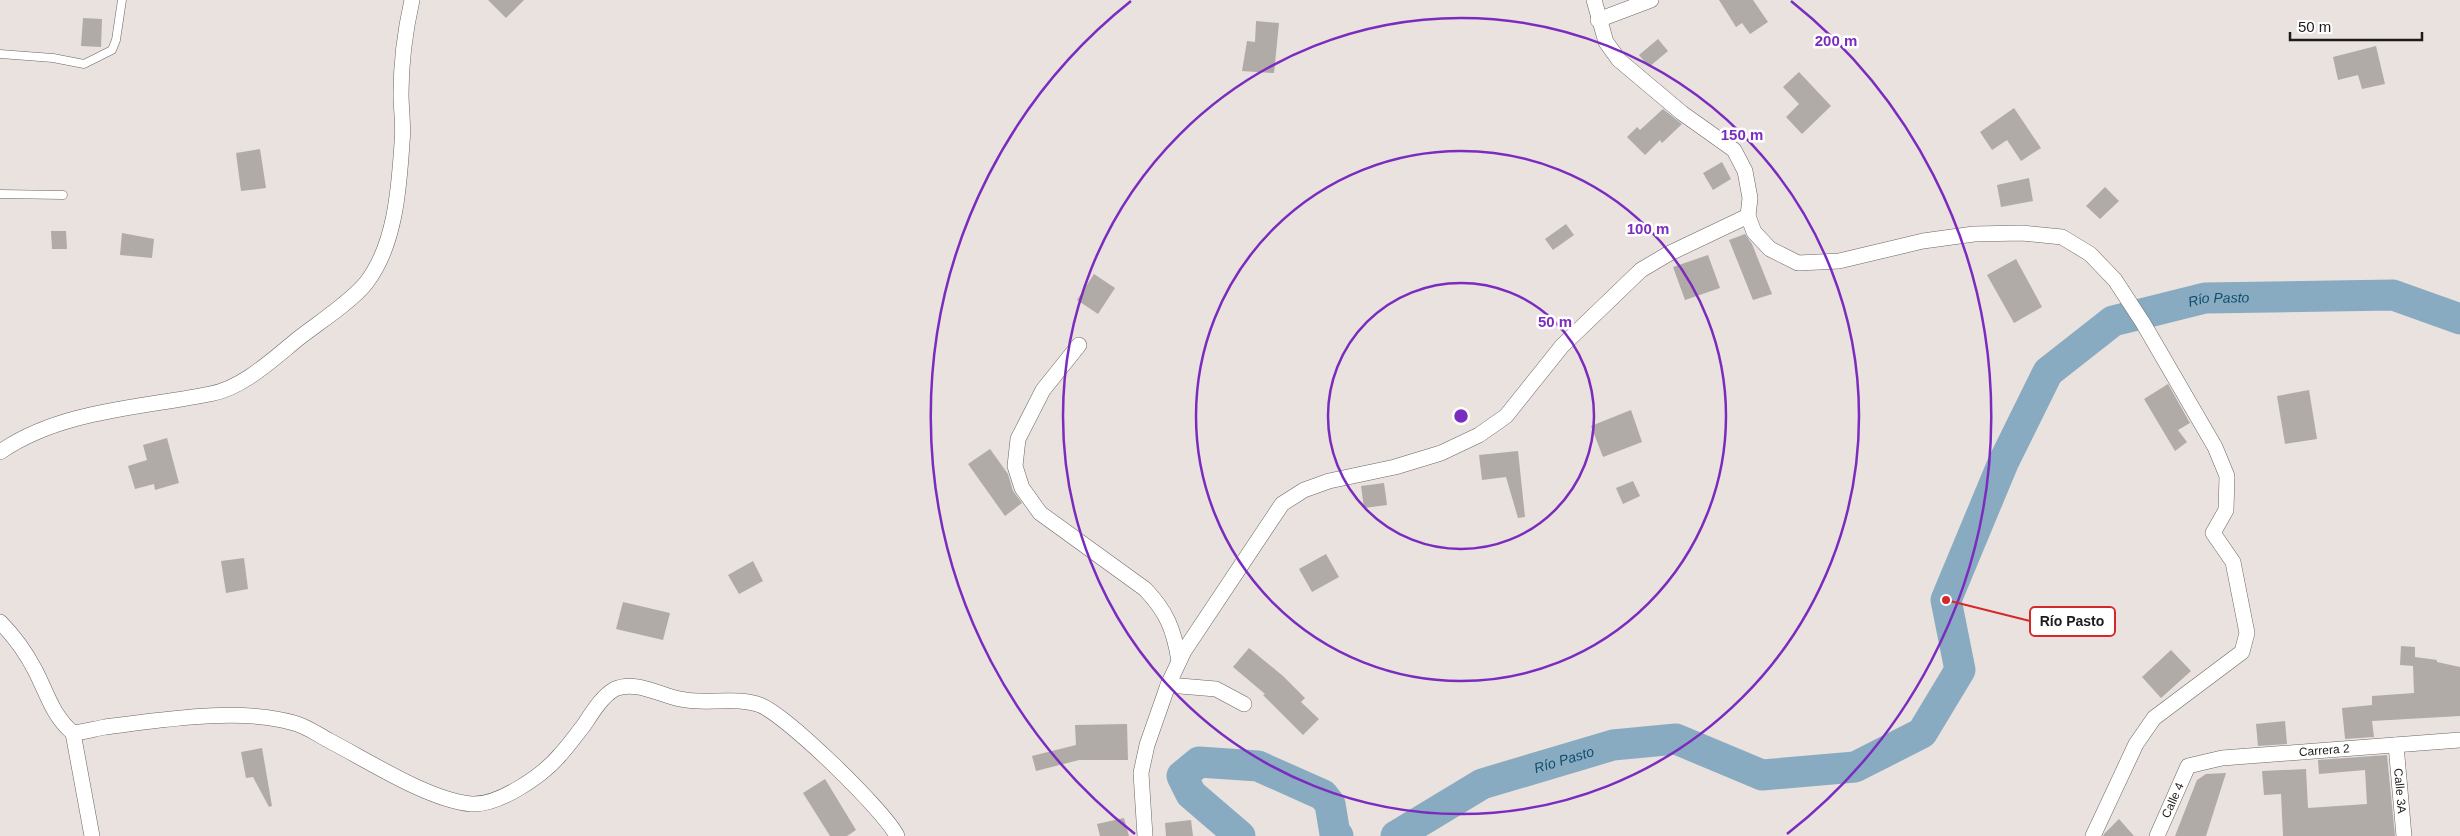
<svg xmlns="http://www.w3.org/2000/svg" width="2460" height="836" font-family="Helvetica,sans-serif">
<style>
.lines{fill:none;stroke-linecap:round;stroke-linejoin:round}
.river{stroke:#89abc2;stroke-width:31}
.building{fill:#b0aba7}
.lane-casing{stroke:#6b6663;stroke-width:9}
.street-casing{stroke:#6b6663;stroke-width:16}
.lane{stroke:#fff;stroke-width:8}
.street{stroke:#fff;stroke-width:15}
.ring{fill:none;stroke:#7b2cbf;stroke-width:2.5}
.labels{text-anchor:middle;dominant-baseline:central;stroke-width:5;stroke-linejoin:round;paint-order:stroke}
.street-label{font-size:12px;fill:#1e1c1b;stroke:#fff}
.water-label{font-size:14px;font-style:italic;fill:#0f4d6d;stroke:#fff}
.centre{fill:#7b2cbf;stroke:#fff;stroke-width:2.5}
.ring-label{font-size:15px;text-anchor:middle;font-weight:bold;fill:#7b2cbf;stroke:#fff;stroke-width:5;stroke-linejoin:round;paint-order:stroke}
.leader{fill:none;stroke:#d62828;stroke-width:2}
.callout-dot{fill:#d62828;stroke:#fff;stroke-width:2}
.callout{fill:#fff;stroke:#d62828;stroke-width:2}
.callout-label{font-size:14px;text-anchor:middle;font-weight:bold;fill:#1e1c1b}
</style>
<rect width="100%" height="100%" fill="#e9e2df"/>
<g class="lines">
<g class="river">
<path d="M1240,836L1191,794L1182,776L1199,762L1258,766L1323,795L1330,804L1335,834L1338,836"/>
<path id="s1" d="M1396,836L1482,784L1613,745L1676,739L1762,775L1855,767L1922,733L1960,670L1946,600L2003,463L2048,372L2113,321L2205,298L2393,295L2460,319"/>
</g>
</g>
<g class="building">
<path d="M488,0H524L506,18Z"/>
<path d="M1719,0H1753L1768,22L1750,34L1742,23L1736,27Z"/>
<path d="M83,18L102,19L101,47L81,46Z"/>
<path d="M1256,21L1279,23L1274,73L1242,71L1247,41L1255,42Z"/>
<path d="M1658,39L1668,51L1649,67L1639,55Z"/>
<path d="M2376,46L2385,84L2362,89L2358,75L2338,80L2333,57Z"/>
<path d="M1799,72L1831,106L1802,134L1786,117L1799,104L1783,87Z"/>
<path d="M2014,108L2041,148L2021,161L2007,140L1992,150L1980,132Z"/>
<path d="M1663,109L1682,124L1662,143L1660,140L1645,155L1627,137L1637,127L1640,130Z"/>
<path d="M260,149L266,188L241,191L236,153Z"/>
<path d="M1722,162L1731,179L1713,190L1703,173Z"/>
<path d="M2029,178L2033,201L2001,207L1997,185Z"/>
<path d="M2105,187L2119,201L2100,219L2086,206Z"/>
<path d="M1566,224L1574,235L1553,250L1545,239Z"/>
<path d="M51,231H66L67,249H52Z"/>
<path d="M122,233L154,239L152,258L120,255Z"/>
<path d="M1745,234L1752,244L1772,294L1753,300L1729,240Z"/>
<path d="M1708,255L1720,288L1685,300L1673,267Z"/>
<path d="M2016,259L2042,307L2014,323L1987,275Z"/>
<path d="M1094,274L1115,288L1098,314L1077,300Z"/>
<path d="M2168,384L2190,423L2178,430L2187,442L2175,451L2144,399Z"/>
<path d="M2309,390L2317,439L2285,444L2277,396Z"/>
<path d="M1631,410L1642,442L1603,457L1591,426Z"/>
<path d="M167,438L179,483L155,490L154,484L135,489L128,466L147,460L143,445Z"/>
<path d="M990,449L1008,474L1013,491L1022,503L1005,516L968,464Z"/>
<path d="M1518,451L1525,517L1518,518L1506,477L1482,480L1479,455Z"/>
<path d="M1633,481L1640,496L1623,504L1616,488Z"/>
<path d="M1384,483L1387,505L1364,508L1361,486Z"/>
<path d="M1326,554L1339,577L1312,592L1299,569Z"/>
<path d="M244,558L248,589L226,593L221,561Z"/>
<path d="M753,561L763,581L739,594L728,575Z"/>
<path d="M623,602L670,613L663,640L616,629Z"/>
<path d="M2401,646L2415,647V657L2437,660V662L2460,667V716L2372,721L2374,737L2345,739L2342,708L2372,705V696L2414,693L2413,666L2400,665Z"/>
<path d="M1249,648L1283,676L1305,698L1301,702L1319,719L1303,735L1263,695L1265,694L1233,667Z"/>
<path d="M2171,650L2191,671L2161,698L2142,677Z"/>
<path d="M2285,721L2287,744L2258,746L2256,724Z"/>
<path d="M1127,724L1128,760H1079L1036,771L1032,756L1076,745L1075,725Z"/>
<path d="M262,748L272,806L269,807L253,777L246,778L241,752Z"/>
<path d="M2387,755L2395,836H2283L2281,794L2264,795L2262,771L2306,769L2308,808L2367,804L2365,770L2319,774L2318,760Z"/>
<path d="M2226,773L2206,836H2175L2197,780L2206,774Z"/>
<path d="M825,779L856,830L847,836H830L803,793Z"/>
<path d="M1124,818L1129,836H1100L1097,824Z"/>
<path d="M2119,819L2134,836H2103L2104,834Z"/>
<path d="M1191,820L1193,836H1166L1165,823Z"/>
</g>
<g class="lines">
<g class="lane-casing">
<g id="lane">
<path d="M0,54L53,58L84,64L112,50L116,40L122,0"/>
<path d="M0,194L63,195"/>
</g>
</g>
<g class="street-casing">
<g id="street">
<path d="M1594,0L1606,42L1619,60L1682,113L1734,150L1745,171L1750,198L1748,216L1754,232L1770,249L1798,263L1839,261L1923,241L1974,234L2022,233L2062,237L2090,254L2115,280L2143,323L2215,447L2227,476L2226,510L2213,533L2233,562L2247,633L2242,652L2154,718L2136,744L2093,836"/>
<path d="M1598,20L1651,0"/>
<path d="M1079,345L1043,390L1018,439L1015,466L1022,488L1040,513L1145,589C1167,612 1174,630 1179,661"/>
<path d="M0,452C61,410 140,408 210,394C243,388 273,359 299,338C318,323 351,302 366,283C395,246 399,189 402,143C404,127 401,110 401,94C401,62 405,31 412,0"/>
<path d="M0,622C15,637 25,651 35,670C47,693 52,715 73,733C84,732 94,729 105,727C161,720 241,707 294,723C306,726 317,734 328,740C367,760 428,800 471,804C499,806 543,775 560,755C569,745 576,735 584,725C592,713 602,696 615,689C635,680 660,695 680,699C706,705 735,696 760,705C786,715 884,810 897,836"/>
<path d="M1168,685L1216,689L1244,704"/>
<path d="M73,733L92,836"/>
<path id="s2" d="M2396,745L2404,836"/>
<path d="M1145,836L1141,773L1147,745L1168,685L1184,651L1282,504L1304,490L1329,481L1395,467L1441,453L1479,435L1506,416L1562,346L1641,270L1668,254L1748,216"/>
<path id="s3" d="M2157,836L2188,766L2222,758L2460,740"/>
</g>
</g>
<use href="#lane" class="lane"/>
<use href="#street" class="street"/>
</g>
<g class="ring">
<circle cx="1461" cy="416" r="133"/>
<circle cx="1461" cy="416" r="265"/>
<circle cx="1461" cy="416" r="398"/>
<path d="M1135 834A530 530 0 0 1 1131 1M1791 1A530 530 0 0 1 1787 834"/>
</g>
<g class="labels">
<g class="street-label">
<text stroke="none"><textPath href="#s3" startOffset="214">Carrera 2</textPath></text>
<text stroke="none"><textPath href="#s2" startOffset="46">Calle 3A</textPath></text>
<text stroke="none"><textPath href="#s3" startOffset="39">Calle 4</textPath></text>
</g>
<g class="water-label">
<text stroke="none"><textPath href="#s1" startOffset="1148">Río Pasto</textPath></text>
<text stroke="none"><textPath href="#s1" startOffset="186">Río Pasto</textPath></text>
</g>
</g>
<circle cx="1461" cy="416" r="8" class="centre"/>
<g class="ring-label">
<text x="1836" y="46">200 m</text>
<text x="1742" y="140">150 m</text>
<text x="1648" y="234">100 m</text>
<text x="1555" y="327">50 m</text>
</g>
<path class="leader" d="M1946 600L2030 621"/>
<circle class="callout-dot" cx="1946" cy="600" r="5"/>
<rect class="callout" x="2030" y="607" width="85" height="29" rx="5"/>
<g class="callout-label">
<text x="2072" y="626">Río Pasto</text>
</g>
<path d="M2290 32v8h132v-8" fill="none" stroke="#1e1c1b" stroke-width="2.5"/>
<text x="2298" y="32" font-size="15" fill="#1e1c1b" stroke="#ffffff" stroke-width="4" paint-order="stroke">50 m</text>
</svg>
